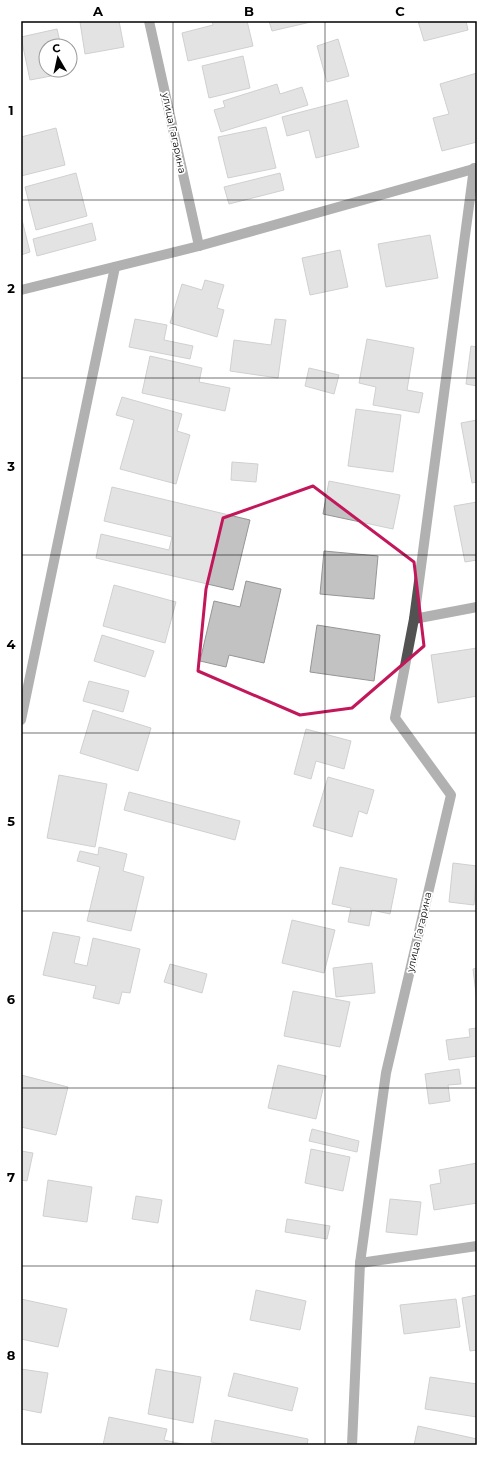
<svg xmlns="http://www.w3.org/2000/svg" width="498" height="1466" font-family="Montserrat,sans-serif">
<style>
.building{fill:#c2c2c2;stroke:#969696}
.lines{fill:none;stroke-linecap:round;stroke-linejoin:round}
.minor{stroke:#525252;stroke-width:10}
.marked{fill:none;stroke:#c2185b;stroke-width:3;stroke-linejoin:round}
.grid{fill:none;stroke:#000;stroke-width:1;stroke-opacity:0.55}
.labels{text-anchor:middle;dominant-baseline:central;stroke-width:3.5;stroke-linejoin:round;paint-order:stroke}
.street-label{font-size:10px;fill:#000;stroke:#fff}
.neatline{fill:none;stroke:#000;stroke-width:1.5}
.grid-label{font-size:13px;text-anchor:middle;font-weight:bold;fill:#000}
</style>
<rect width="100%" height="100%" fill="#fff"/>
<g class="building">
<path d="M86,21H119L124,47L85,54L80,22Z"/>
<path d="M212,21H247L253,46L188,61L182,33L213,25Z"/>
<path d="M269,21H315L272,31Z"/>
<path d="M418,21H466L468,30L424,41Z"/>
<path d="M57,29L61,46H46V70H66L67,73L30,80L21,37Z"/>
<path d="M338,39L349,76L327,82L317,46Z"/>
<path d="M243,56L250,88L209,98L202,66Z"/>
<path d="M477,73V142L442,151L433,118L449,114L440,84Z"/>
<path d="M277,84L280,94L302,87L308,105L221,132L214,110L225,107L223,101Z"/>
<path d="M347,100L359,147L316,158L309,130L287,136L282,117Z"/>
<path d="M266,127L276,168L228,178L218,137Z"/>
<path d="M56,128L65,165L21,176V137Z"/>
<path d="M76,173L87,216L36,230L25,187Z"/>
<path d="M280,173L284,190L229,204L224,187Z"/>
<path d="M21,216L30,252L21,255Z"/>
<path d="M92,223L96,240L37,256L33,239Z"/>
<path d="M430,235L438,278L386,287L378,244Z"/>
<path d="M340,250L348,287L310,295L302,258Z"/>
<path d="M205,280L224,285L217,308L224,310L217,337L170,323L182,284L202,290Z"/>
<path d="M135,319L167,325L164,340L193,346L190,359L129,347Z"/>
<path d="M275,319L286,320L278,378L230,371L234,340L271,345Z"/>
<path d="M367,339L414,348L407,390L423,393L419,413L373,405L376,387L359,383Z"/>
<path d="M471,346L477,347V386L466,384Z"/>
<path d="M150,356L202,368L199,382L230,388L225,411L142,393Z"/>
<path d="M309,368L339,375L334,394L305,386Z"/>
<path d="M122,397L182,414L177,431L190,435L176,484L120,469L134,420L116,415Z"/>
<path d="M356,409L401,415L393,472L348,466Z"/>
<path d="M477,420V482L472,483L461,423Z"/>
<path d="M232,462L258,464L256,482L231,480Z"/>
<path d="M329,481L400,495L393,529L323,514Z"/>
<path d="M112,487L250,520L233,590L96,558L101,534L169,550L172,537L104,521Z"/>
<path d="M477,502V560L465,562L454,506Z"/>
<path d="M324,551L378,556L374,599L320,594Z"/>
<path d="M246,581L281,589L264,663L229,655L226,667L200,661L214,601L240,607Z"/>
<path d="M114,585L176,602L165,643L103,626Z"/>
<path d="M317,625L380,635L374,681L310,672Z"/>
<path d="M102,635L154,651L145,677L94,661Z"/>
<path d="M477,648V696L438,703L431,655Z"/>
<path d="M89,681L129,691L123,712L83,701Z"/>
<path d="M93,710L151,728L138,771L80,753Z"/>
<path d="M306,729L351,741L344,769L316,761L311,779L294,774Z"/>
<path d="M59,775L107,784L95,847L47,838Z"/>
<path d="M328,777L374,790L367,814L359,811L352,837L313,826Z"/>
<path d="M129,792L240,821L235,840L124,810Z"/>
<path d="M99,847L127,854L123,871L144,877L131,931L87,921L100,867L77,861L80,851L98,855Z"/>
<path d="M453,863L477,866L474,905L449,902Z"/>
<path d="M340,867L397,879L390,914L372,910L369,926L348,922L351,908L332,904Z"/>
<path d="M292,920L335,930L324,973L282,963Z"/>
<path d="M53,932L80,937L74,963L87,966L93,938L140,949L130,993L122,992L119,1004L93,998L96,986L43,975Z"/>
<path d="M372,963L375,993L336,997L333,968Z"/>
<path d="M170,964L207,974L202,993L164,982Z"/>
<path d="M477,968V1002L473,969Z"/>
<path d="M293,991L350,1002L340,1047L284,1036Z"/>
<path d="M477,1028V1056L449,1060L446,1040L470,1037L469,1029Z"/>
<path d="M278,1065L326,1076L316,1119L268,1108Z"/>
<path d="M459,1069L461,1084L448,1085L450,1101L429,1104L425,1074Z"/>
<path d="M21,1075L68,1087L56,1135L21,1127Z"/>
<path d="M312,1129L359,1141L357,1152L309,1141Z"/>
<path d="M311,1149L350,1157L343,1191L305,1183Z"/>
<path d="M21,1151L33,1153L27,1181L21,1180Z"/>
<path d="M477,1163V1203L434,1210L430,1185L441,1183L439,1170Z"/>
<path d="M48,1180L92,1187L87,1222L43,1216Z"/>
<path d="M136,1196L162,1200L158,1223L132,1219Z"/>
<path d="M390,1199L421,1202L417,1235L386,1232Z"/>
<path d="M287,1219L330,1226L327,1239L285,1232Z"/>
<path d="M256,1290L306,1301L300,1330L250,1320Z"/>
<path d="M477,1295V1350L470,1351L462,1298Z"/>
<path d="M21,1299L67,1309L58,1347L21,1339Z"/>
<path d="M456,1299L460,1327L404,1334L400,1305Z"/>
<path d="M21,1369L48,1373L41,1413L21,1409Z"/>
<path d="M156,1369L201,1377L193,1423L148,1414Z"/>
<path d="M234,1373L298,1388L292,1411L228,1396Z"/>
<path d="M430,1377L477,1384V1417L425,1409Z"/>
<path d="M109,1417L167,1429L164,1440L187,1445H103Z"/>
<path d="M215,1420L308,1439L307,1445H226L211,1442Z"/>
<path d="M418,1426L477,1439V1445H414Z"/>
</g>
<g class="lines">
<g class="minor">
<path d="M149,21L199,246"/>
<path d="M21,290L199,246L477,168"/>
<path d="M414,619L477,607"/>
<path d="M21,720L115,267"/>
<path d="M360,1263L386,1073L451,795L395,718L414,619L474,168"/>
<path d="M352,1445L360,1263L477,1246"/>
</g>
</g>
<path d="M0 0H498V1466H0ZM313,486L414,562L424,646L352,708L300,715L198,671L206,589L223,518Z" fill="#fff" fill-opacity=".55" fill-rule="evenodd"/>
<path class="marked" d="M313,486L414,562L424,646L352,708L300,715L198,671L206,589L223,518Z"/>
<path class="grid" d="M173,21V1445M325,21V1445M21,200H477M21,378H477M21,555H477M21,733H477M21,911H477M21,1088H477M21,1266H477"/>
<g class="labels">
<g class="street-label">
<text transform="translate(174 133) rotate(78)">улица Гагарина</text>
<text transform="translate(419 932) rotate(-77)">улица Гагарина</text>
</g>
</g>
<rect width="498" height="1466" fill="none" stroke="#ffffff" stroke-width="44"/>
<g transform="translate(58 58) rotate(351)"><circle r="19" fill="#ffffff" stroke="#999999"/>
<path d="M0-3L7 15L0 10L-7 15Z" fill="#000000"/>
<text y="-6" font-size="11" font-weight="bold" text-anchor="middle" fill="#000000">С</text>
</g>
<rect x="22" y="22" width="454" height="1422" class="neatline"/>
<g class="grid-label">
<text x="98" y="16">A</text>
<text x="249" y="16">B</text>
<text x="400" y="16">C</text>
<text x="11" y="115">1</text>
<text x="11" y="293">2</text>
<text x="11" y="471">3</text>
<text x="11" y="649">4</text>
<text x="11" y="826">5</text>
<text x="11" y="1004">6</text>
<text x="11" y="1182">7</text>
<text x="11" y="1360">8</text>
</g>
</svg>
